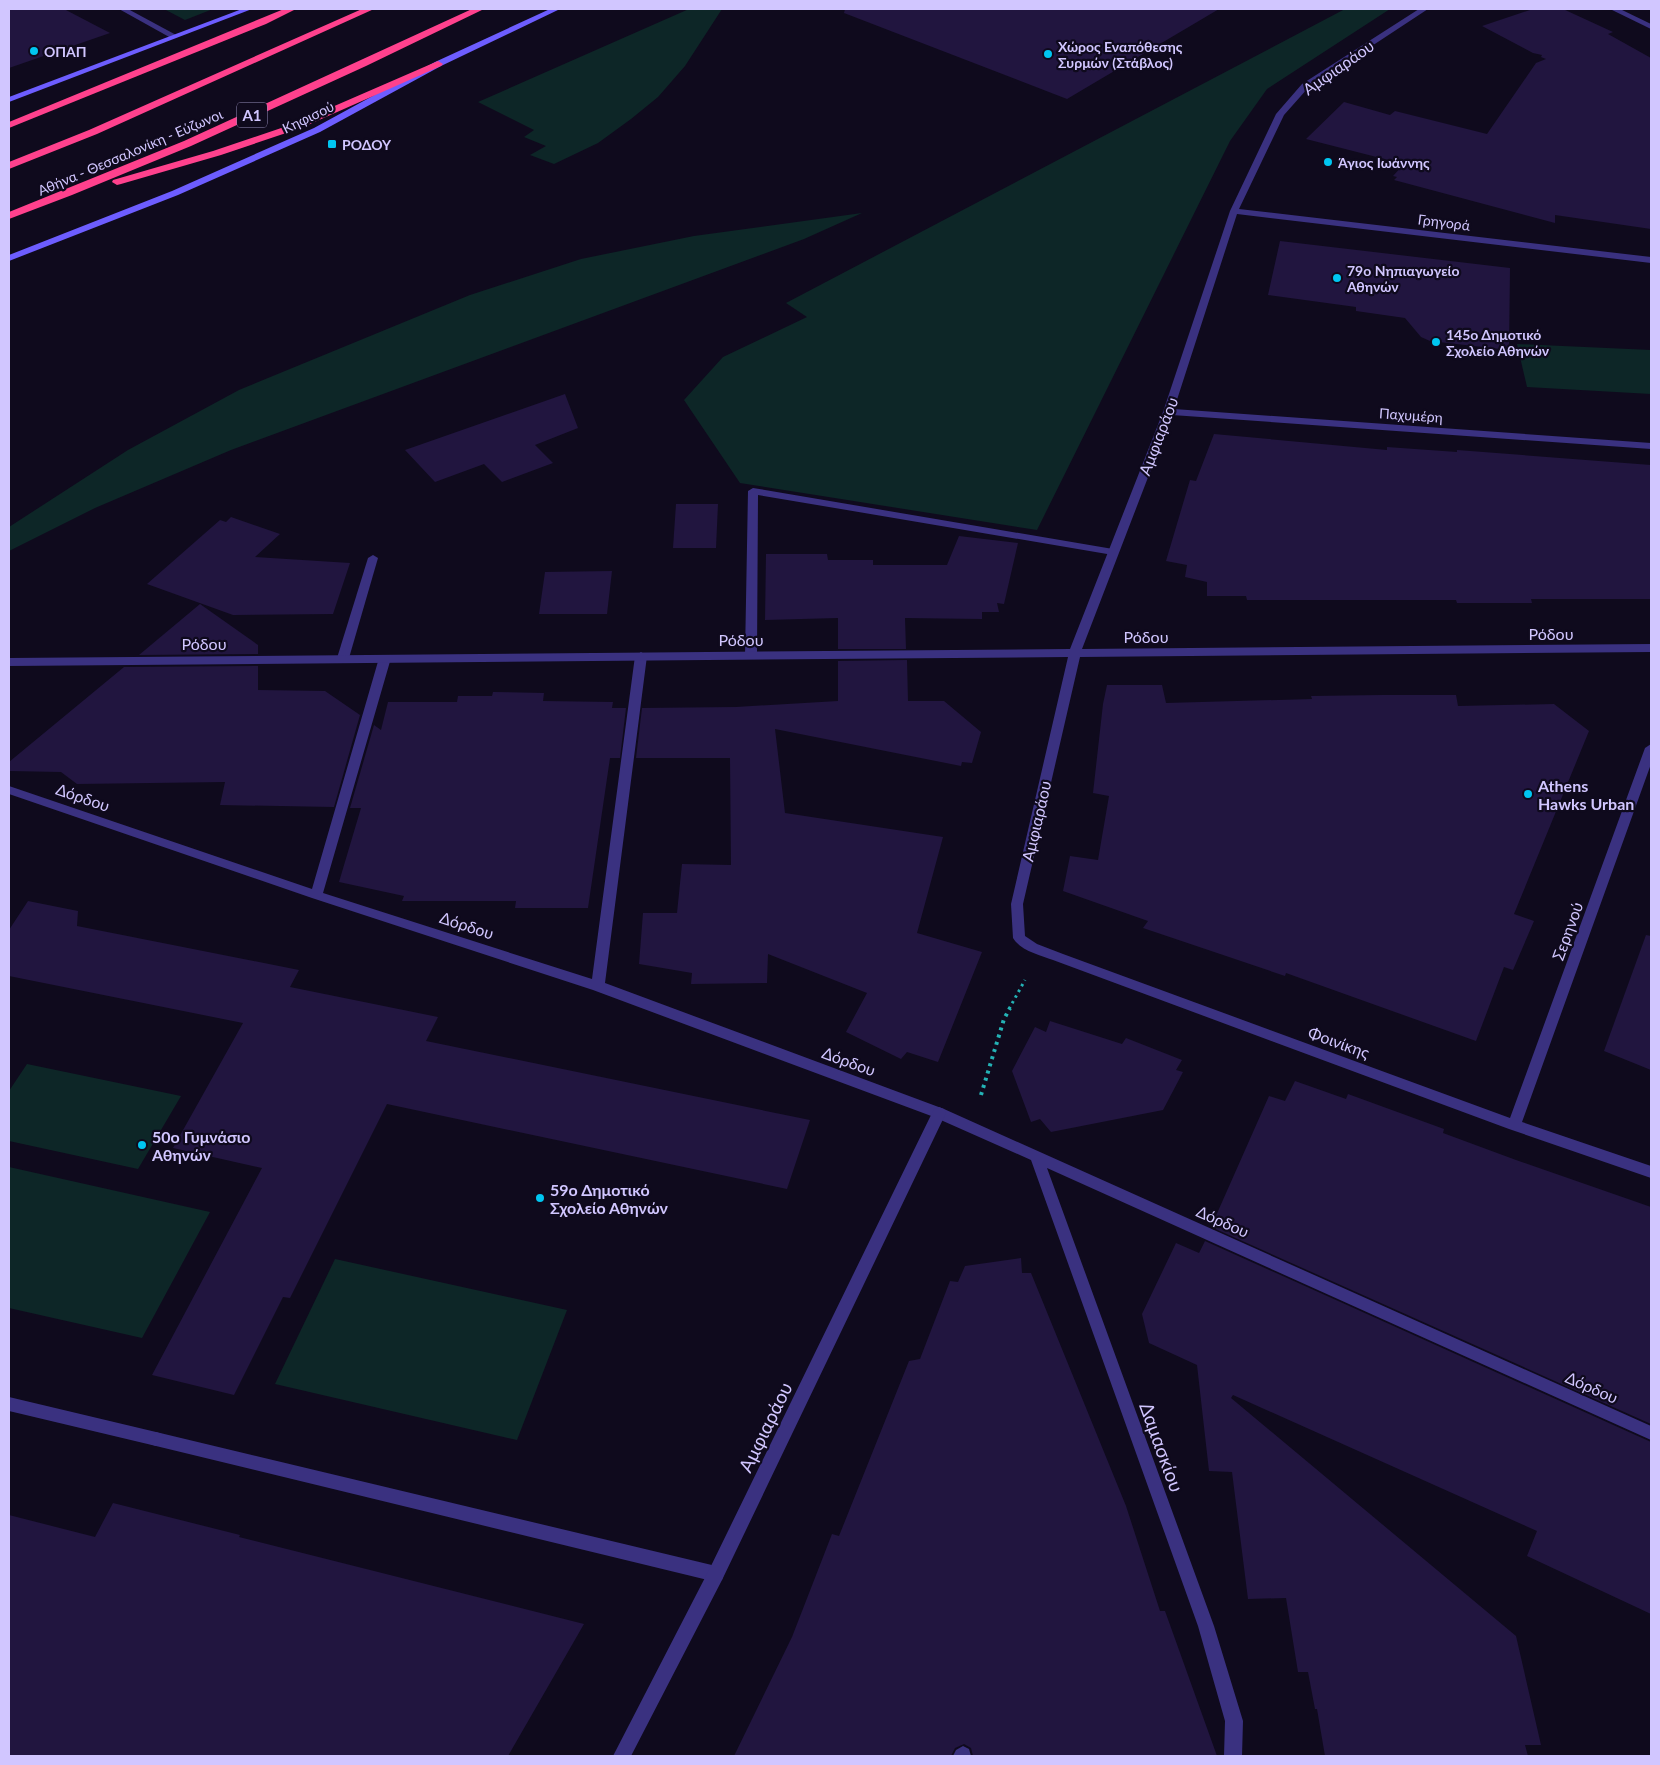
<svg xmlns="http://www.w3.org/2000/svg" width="1660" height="1765" font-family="Lato,sans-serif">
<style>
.green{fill:#0d2627}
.building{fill:#21153f}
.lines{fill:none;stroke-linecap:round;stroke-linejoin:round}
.path-far1{stroke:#24b2b5;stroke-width:3;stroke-dasharray:2.5 4;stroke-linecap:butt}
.path{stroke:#24b2b5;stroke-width:4;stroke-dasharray:3 4.5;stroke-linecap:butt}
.lane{fill:#3a3180;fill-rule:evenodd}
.street{fill:#3a3180;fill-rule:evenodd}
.secondary{fill:#6d5dff;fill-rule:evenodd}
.highway{fill:#ff418d;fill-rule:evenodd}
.poi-dot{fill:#00c6f1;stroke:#0f0a1d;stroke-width:2}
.labels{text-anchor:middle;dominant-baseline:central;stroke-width:4.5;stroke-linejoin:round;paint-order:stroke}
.far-poi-label{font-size:14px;font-weight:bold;fill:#d1c6ff;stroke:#0f0a1d;text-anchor:start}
.far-street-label{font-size:14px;fill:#d1c6ff;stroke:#0f0a1d}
.shield{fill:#0f0a1d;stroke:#978ebb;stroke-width:1}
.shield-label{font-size:15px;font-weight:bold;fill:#d1c6ff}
.street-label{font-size:16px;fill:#d1c6ff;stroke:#0f0a1d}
.poi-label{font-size:16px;font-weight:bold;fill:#d1c6ff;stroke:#0f0a1d;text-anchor:start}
.near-street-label{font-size:19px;fill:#d1c6ff;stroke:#0f0a1d}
</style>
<rect width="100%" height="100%" fill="#0f0a1d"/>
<g class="green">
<path d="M164,9H213L185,20Z"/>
<path d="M689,9H722L685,66L658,97L631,119L598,143L554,164L530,155L546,146L524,137L534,130L478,102Z"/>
<path d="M1345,9H1390L1267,89L1230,141L1037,530L740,483L684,400L723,357L807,317L786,303Z"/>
<path d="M862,213L804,239L231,450L95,508L9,551V527L128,450L239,390L470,295L581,259L694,236Z"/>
<path d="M1517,344L1651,350V394L1527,387Z"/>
<path d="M27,1064L181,1096L138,1169L9,1141V1091Z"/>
<path d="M9,1167L210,1212L142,1338L9,1308Z"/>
<path d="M335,1259L567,1310L517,1440L275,1384Z"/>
</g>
<g class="building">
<path d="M9,9H64L110,33L9,68Z"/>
<path d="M845,9H1219L1067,99L844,13Z"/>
<path d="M1533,9H1563L1613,32L1608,34L1651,58V229L1555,215V223L1394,180L1397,177L1393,176L1404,164L1306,139L1344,102L1390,115L1395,111L1487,134L1536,63L1546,59L1541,57L1542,55L1533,53L1482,26Z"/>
<path d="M1280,241L1510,268L1509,350L1430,341L1421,337L1405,318L1356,311V307L1268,295Z"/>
<path d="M565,394L578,428L535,445L553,463L502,482L484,464L435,482L405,450Z"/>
<path d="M1214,434L1387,450V447L1457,452V450L1651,465V599H1531L1532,603H1457L1456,600H1247L1246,596H1207V582L1185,577L1187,565L1166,561L1190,480L1196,481Z"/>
<path d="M676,504H718L716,548H673Z"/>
<path d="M231,517L280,534L255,557L350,563L333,614L233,615L147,584L220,520L226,522Z"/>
<path d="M959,536L1018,543L1004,604L997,603L999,612H982V619L905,618L906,649H838V618L765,620L766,554H827L828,560H873V565H947Z"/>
<path d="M612,571L607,614H539L545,572Z"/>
<path d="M200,604L258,645V654L139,655Z"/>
<path d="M907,660L908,701H944L981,732L972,763L962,762L961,766L775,729L785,813L943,837L917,933L982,952L938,1062L907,1052L901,1059L846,1032L867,993L768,954L767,983L691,984L692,973L639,964L643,913H677L682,864L731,865L730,758H636L642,708L736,707L838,701V661Z"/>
<path d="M258,666V690L325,691L360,715L334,807L220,805L225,782L77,784L61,772L9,771V762L124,667Z"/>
<path d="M1107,685H1162L1166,703L1312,699L1311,696L1382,695H1456L1458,706L1554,704L1589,731L1514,914L1534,921L1513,970L1504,967L1476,1041L1286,973L1285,976L1143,928L1148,921L1063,891L1070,856L1098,860L1109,796L1093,793L1103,704Z"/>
<path d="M493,692L544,693L543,701L613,702L612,708H626L620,758H610L588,908H515L516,901H402L404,896L339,882L361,808H350L374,725L381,730L388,702H457L458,696H492Z"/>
<path d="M28,901L78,911L77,926L299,970L290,987L438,1017L426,1041L810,1120L787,1189L387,1104L290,1298L283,1297L234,1395L152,1375L262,1168L173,1148L243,1023L9,976V930Z"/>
<path d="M1646,935L1651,936V1070L1604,1051Z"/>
<path d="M1050,1021L1122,1044L1126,1038L1182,1060L1176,1070L1183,1072L1163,1110L1051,1132L1040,1119L1031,1122L1012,1071L1035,1027L1046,1032Z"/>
<path d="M1295,1081L1346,1099L1348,1094L1444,1129L1443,1133L1516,1160L1651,1207V1424L1211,1227L1269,1096L1285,1101Z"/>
<path d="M1205,1241L1651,1442V1614L1527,1556L1537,1531L1233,1395L1231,1398L1516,1636L1541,1745H1525L1528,1756H1325L1317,1709H1315L1308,1672H1298L1286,1598L1248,1599L1232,1472L1209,1471L1197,1365L1149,1343L1142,1314L1176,1243L1199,1253Z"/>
<path d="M1021,1258L1022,1273H1031L1126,1506L1160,1611H1165L1217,1756H973L971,1748L964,1744L955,1748L951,1756H734L792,1637L832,1534L839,1536L909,1361L920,1359L950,1281L958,1282L965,1266Z"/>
<path d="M113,1503L240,1535L239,1537L584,1624L508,1756H9V1515L95,1537Z"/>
</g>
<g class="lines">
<path class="path-far1" d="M1009,1009L1025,980"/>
<path class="path" d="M981,1095L1004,1019L1010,1008"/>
<g class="lane">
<path d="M753,488L1113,549L1118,552L1113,555L758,495L757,655L751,659L745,655L748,491Z"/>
<path d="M373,555L378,558L349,658L347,661H339L337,658L368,558Z"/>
<path d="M641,652L647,656L605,983L944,1109L1651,1426V1440L1047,1168L1214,1626L1243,1721L1242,1756H1224L1225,1721L1198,1626L1031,1160L934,1117L593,990L312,898L9,794V786L312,889L379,658L381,655H389L391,658L323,893L592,979L635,656Z"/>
<path d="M156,1432L716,1566L722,1568L724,1574L722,1580L716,1582L156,1446L150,1444L148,1439L150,1434Z"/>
<path d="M963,1746L969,1749L971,1756H953L956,1750Z"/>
</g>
<g class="street">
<path d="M119,9H128L178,36L171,38Z"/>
<path d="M1419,9H1428L1308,88L1284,115L1239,209L1651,257V263L1237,214L1174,409L1651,443V449L1172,415L1082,649L1651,644V652L1080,657L1023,904L1025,936L1037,944L1063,954L1510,1118L1645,748L1651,744V764L1522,1122L1651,1166V1178L1509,1129L1053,960C1040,955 1021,951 1013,938L1011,904L1068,657L9,666V658L1070,649L1163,412L1230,211L1276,114L1302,84Z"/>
<path d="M1610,9H1620L1651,24V29Z"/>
<path d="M939,1107L944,1109L946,1113L722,1580L631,1756H613L710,1568L932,1113L934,1109Z"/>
<path d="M9,1397L156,1432L162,1434L164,1439L162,1444L156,1446L9,1411Z"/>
</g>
<g class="secondary">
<path d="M242,9H252L9,102V97Z"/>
<path d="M550,9H560L441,66L320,132L178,195L9,261V255L172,191L314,128L435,62Z"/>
</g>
<g class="highway">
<path d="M284,9H296L266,24L9,128V122Z"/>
<path d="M362,9H374L97,134L9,169V162L89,130Z"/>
<path d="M472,9H484L366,66L191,146L72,195L9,219V212L184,141Z"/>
<path d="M438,61L443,64L441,66L301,128L221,155L121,184L117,185L112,182L113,180L213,151L293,124Z"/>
</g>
</g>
<g class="poi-dot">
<circle cx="34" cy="51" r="5"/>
<circle cx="1048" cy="54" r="5"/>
<rect x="327" y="139" width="10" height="10" rx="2.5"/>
<circle cx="1328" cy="162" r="5"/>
<circle cx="1337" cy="278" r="5"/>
<circle cx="1436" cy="342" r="5"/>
<circle cx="1528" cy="794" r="5"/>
<circle cx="142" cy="1145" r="5"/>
<circle cx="540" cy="1198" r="5"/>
</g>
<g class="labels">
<g class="far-poi-label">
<text x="1058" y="46">Χώρος Εναπόθεσης<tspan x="1058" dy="16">Συρμών (Στάβλος)</tspan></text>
<text x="44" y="51">ΟΠΑΠ</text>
<text x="342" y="144">ΡΟΔΟΥ</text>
<text x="1338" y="162">Άγιος Ιωάννης</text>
<text x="1347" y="270">79ο Νηπιαγωγείο<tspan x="1347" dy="16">Αθηνών</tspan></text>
<text x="1446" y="334">145ο Δημοτικό<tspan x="1446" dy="16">Σχολείο Αθηνών</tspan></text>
</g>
<g class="far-street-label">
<text transform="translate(308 117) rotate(-26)">Κηφισού</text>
<text transform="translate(130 152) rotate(-23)">Αθήνα - Θεσσαλονίκη - Εύζωνοι</text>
<text transform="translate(1444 222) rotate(7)">Γρηγορά</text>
<text transform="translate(1411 415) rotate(4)">Παχυμέρη</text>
</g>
<rect class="shield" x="237" y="102.5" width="30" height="25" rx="4"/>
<g class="shield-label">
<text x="252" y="115">Α1</text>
</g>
<g class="street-label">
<text transform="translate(1338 67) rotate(-35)">Αμφιαράου</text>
<text transform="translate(1158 436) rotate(-69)">Αμφιαράου</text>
<text x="1551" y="633">Ρόδου</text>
<text x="1146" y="636">Ρόδου</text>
<text x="741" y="639">Ρόδου</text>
<text x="204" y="643">Ρόδου</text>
<text transform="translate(83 797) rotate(19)">Δόρδου</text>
<text transform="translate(1036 821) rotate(-77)">Αμφιαράου</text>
<text transform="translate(467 925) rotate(18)">Δόρδου</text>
<text transform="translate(1567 931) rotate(-70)">Σερηνού</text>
<text transform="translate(1339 1042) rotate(20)">Φοινίκης</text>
<text transform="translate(849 1061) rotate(20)">Δόρδου</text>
<text transform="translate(1223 1221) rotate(24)">Δόρδου</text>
<text transform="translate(1592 1387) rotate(24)">Δόρδου</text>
</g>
<g class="poi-label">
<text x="1538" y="785">Athens<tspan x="1538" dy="18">Hawks Urban</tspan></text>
<text x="152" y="1136">50ο Γυμνάσιο<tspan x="152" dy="18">Αθηνών</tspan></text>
<text x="550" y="1189">59ο Δημοτικό<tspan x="550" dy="18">Σχολείο Αθηνών</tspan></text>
</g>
<g class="near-street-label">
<text transform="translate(765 1427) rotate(-64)">Αμφιαράου</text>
<text transform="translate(1162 1447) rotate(70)">Δαμασκίου</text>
</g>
</g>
<rect width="1660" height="1765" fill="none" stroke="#d1c6ff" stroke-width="20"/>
</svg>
